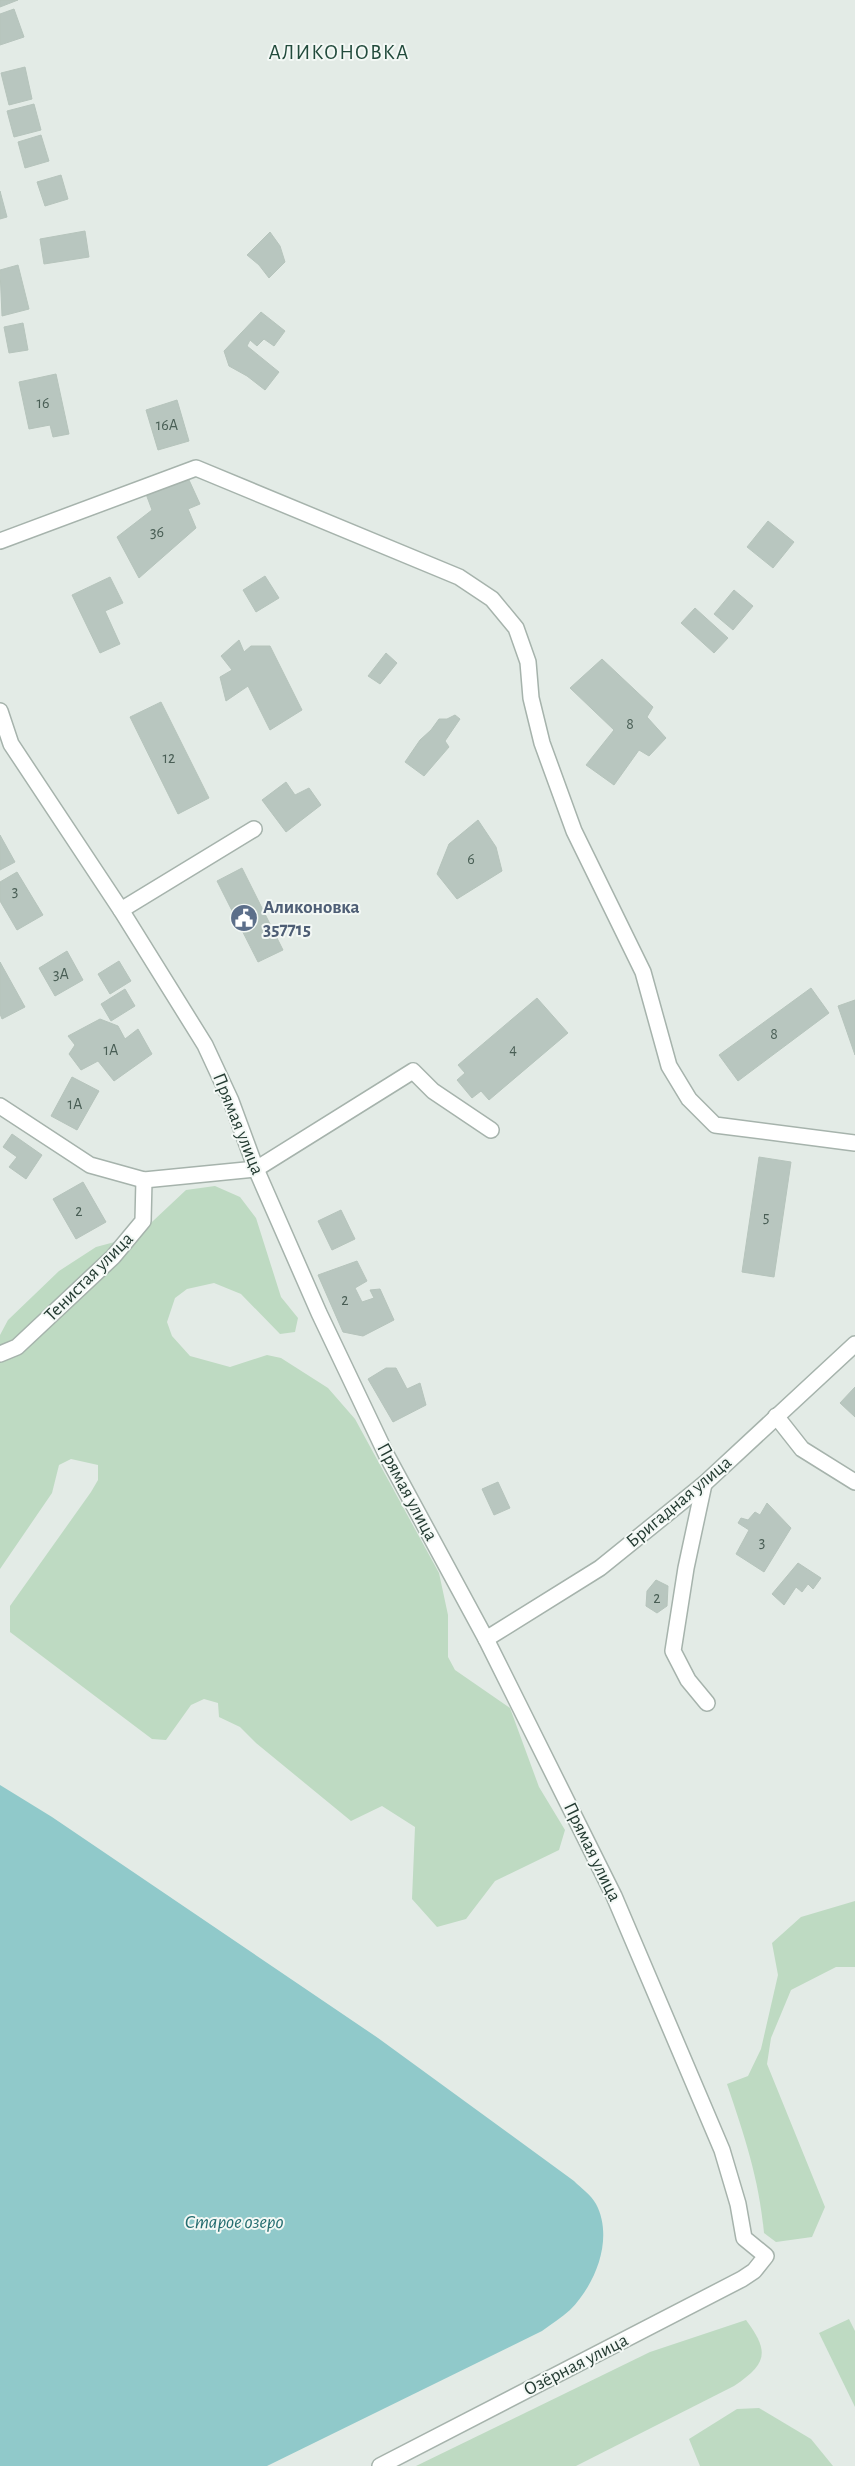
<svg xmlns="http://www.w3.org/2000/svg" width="855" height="2466" font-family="'Alegreya Sans',sans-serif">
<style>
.green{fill:#bedac2}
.water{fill:#90c9ca}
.building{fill:#b8c6bf;stroke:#b6c4bc}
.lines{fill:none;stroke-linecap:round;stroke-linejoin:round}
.minor-casing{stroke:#a6b3ac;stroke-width:18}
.minor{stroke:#fff;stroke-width:15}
.labels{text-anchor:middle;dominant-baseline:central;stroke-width:4;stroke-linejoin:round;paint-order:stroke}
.number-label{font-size:16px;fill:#495e55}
.service-label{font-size:19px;font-weight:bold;fill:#4e5e75;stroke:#f3f8f5;text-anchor:start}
.street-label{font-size:19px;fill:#243b32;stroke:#f3f8f5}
.water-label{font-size:20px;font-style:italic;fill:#256d70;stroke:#f3f8f5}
.quarter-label{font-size:21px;letter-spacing:1px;fill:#224b3c;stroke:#f3f8f5}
</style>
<rect width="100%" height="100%" fill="#e3ebe6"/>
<g class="green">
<path d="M215,1186L240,1197L256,1218L281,1297L298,1318L295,1332L280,1334L241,1294L214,1283L187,1289L175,1298L167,1322L172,1336L190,1356L230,1367L267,1355L281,1358L328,1388L355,1419L439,1573L448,1615V1657L455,1670L510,1708L539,1787L565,1830L559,1850L495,1881L466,1919L437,1927L412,1899L415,1827L382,1806L351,1821L256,1743L240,1727L219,1717L218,1703L204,1699L191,1705L166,1740L152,1739L10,1632V1606L91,1492L98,1480V1465L71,1459L59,1465L52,1493L0,1569V1335L8,1320L59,1271L96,1247L137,1236L186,1190Z"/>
<path d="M855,1901V1967H836L791,1990L771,2038L767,2064L825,2207L812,2237L776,2242L764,2233C759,2178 744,2135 727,2084L748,2076L761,2049L778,1975L772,1943L801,1917Z"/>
<path d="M849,2319L855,2331V2407L819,2333Z"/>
<path d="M746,2320C770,2352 767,2364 734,2386L576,2466H416L650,2352Z"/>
<path d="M759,2408L811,2439L833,2466H700L689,2439L737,2409Z"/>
</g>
<path class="water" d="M0,1785L52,1817L378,2038L574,2181C581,2188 591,2195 596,2204C614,2238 596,2284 570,2310C561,2318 551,2324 542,2331L267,2466H0Z"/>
<g class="building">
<path d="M0,0H18L0,7Z"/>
<path d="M14,9L24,37L0,45V14Z"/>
<path d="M25,67L32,99L9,105L1,73Z"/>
<path d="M34,104L41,130L14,137L7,111Z"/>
<path d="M41,135L49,161L25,168L18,142Z"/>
<path d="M61,175L68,199L45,206L37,182Z"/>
<path d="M0,191L7,217L0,219Z"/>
<path d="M85,231L89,257L44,264L40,239Z"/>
<path d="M270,232L280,246L285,262L269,278L259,265L247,255Z"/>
<path d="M18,265L29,309L2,316L0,270Z"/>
<path d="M261,312L285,331L274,346L264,339L257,346L250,340L247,346L279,372L265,390L247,376L229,366L224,351Z"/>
<path d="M23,323L28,350L9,353L4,327Z"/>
<path d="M56,374L69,434L53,437L50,425L29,429L19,382Z"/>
<path d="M177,400L189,441L158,450L146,410Z"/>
<path d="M189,480L200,504L188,509L196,528L139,578L117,537L152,510L146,494Z"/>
<path d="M768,521L794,542L773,568L747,547Z"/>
<path d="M265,576L279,598L256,612L243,590Z"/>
<path d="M110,577L123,603L105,611L120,644L100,653L72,595Z"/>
<path d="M734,590L753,606L733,630L714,614Z"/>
<path d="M695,608L728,638L714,653L681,623Z"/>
<path d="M239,640L244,652L251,646H270L302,710L270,730L248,686L226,701L220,677L232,670L221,656Z"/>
<path d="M386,653L397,663L380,684L368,676Z"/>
<path d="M602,659L653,707L647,717L666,738L649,756L639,750L614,785L586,765L614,730L570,688Z"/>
<path d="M161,702L209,798L178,814L130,717Z"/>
<path d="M455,715L460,719L445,741L449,747L424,776L405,762L420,740L431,730L439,719H447Z"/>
<path d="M286,782L295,795L309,788L321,805L286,832L262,800Z"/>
<path d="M478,820L496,847L502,871L457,899L437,874L449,844Z"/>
<path d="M0,835L15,862L0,870Z"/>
<path d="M242,868L283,950L258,962L217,881Z"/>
<path d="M17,872L43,915L17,930L0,901V882Z"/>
<path d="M67,951L83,980L55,996L39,968Z"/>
<path d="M119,961L131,981L110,994L98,974Z"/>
<path d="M0,962L25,1007L2,1019L0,1014Z"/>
<path d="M811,988L829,1013L738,1081L719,1055Z"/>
<path d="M125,989L135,1006L111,1021L101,1004Z"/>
<path d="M537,998L568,1033L489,1100L481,1091L472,1098L457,1080L465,1073L458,1065Z"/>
<path d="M855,1000V1055L838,1006Z"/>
<path d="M100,1019L118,1026L125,1039L138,1029L152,1054L114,1081L98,1061L81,1070L69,1054L75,1045L68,1036Z"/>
<path d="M72,1077L99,1091L77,1130L51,1116Z"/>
<path d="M12,1134L42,1155L26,1179L9,1167L17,1157L3,1147Z"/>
<path d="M759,1157L791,1162L774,1277L742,1272Z"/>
<path d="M83,1182L106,1222L76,1239L53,1199Z"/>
<path d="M341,1210L355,1239L332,1250L318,1221Z"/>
<path d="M357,1261L367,1281L355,1288L362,1302L374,1298L370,1290L380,1289L394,1320L363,1336L343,1332L318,1275Z"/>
<path d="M386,1368H396L407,1389L420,1383L426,1405L393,1422L368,1379Z"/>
<path d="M855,1387V1417L840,1403Z"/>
<path d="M498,1482L510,1508L494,1515L482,1489Z"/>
<path d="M767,1503L791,1528L764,1572L736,1554L749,1530L738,1523L741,1518L748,1520L755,1512L760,1515Z"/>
<path d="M798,1563L821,1578L813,1589L808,1584L802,1592L796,1587L784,1605L772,1594Z"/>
<path d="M656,1580L668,1586L667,1606L657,1613L646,1606L647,1591Z"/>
</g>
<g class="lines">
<g class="minor-casing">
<g id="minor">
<path d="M0,541L196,468L459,577L492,599L516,628L528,662L531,698L542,743L574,831L643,972L669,1066L689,1099L715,1125L855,1143"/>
<path d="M0,711L11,744L121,910L205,1045L231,1101L256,1169L319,1313L387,1456L486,1639L614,1896L722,2150L738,2204L744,2238L766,2256L754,2271L742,2279L380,2466"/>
<path d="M121,910L254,829"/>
<path d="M0,1106L90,1165L144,1180L256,1169L413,1071L433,1091L491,1130"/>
<path d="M0,1354L17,1347L113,1257L143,1221L144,1180"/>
<path d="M776,1416L802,1449L855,1482"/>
<path d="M704,1484L686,1568L673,1651L688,1680L707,1703"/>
<path d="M486,1639L600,1568L704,1484L855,1344"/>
</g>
</g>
<use href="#minor" class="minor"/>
</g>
<defs>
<g id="civic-disc" transform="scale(1.4375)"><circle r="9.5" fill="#5c6f8a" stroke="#f3f8f5"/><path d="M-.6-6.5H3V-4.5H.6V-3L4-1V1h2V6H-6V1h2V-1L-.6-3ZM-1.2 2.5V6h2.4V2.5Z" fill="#fff"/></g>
</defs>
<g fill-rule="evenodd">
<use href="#civic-disc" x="244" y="918"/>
</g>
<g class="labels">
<g class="number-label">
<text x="43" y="403">16</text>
<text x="167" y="425">16А</text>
<text x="157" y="532">36</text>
<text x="630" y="724">8</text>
<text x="169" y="758">12</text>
<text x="471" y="859">6</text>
<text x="15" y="891">3</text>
<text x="61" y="974">3А</text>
<text x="774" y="1034">8</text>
<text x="513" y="1049">4</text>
<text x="111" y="1050">1А</text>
<text x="75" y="1104">1А</text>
<text x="79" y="1211">2</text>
<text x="766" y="1217">5</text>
<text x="345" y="1300">2</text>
<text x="762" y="1542">3</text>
<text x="657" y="1598">2</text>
</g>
<g class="service-label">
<text x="263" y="907">Аликоновка<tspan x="263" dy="22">357715</tspan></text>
</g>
<g class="street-label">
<text transform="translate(238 1124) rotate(68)">Прямая улица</text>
<text transform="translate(89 1277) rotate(-45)">Тенистая улица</text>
<text transform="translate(407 1492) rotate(62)">Прямая улица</text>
<text transform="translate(679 1502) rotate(-40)">Бригадная улица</text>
<text transform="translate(592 1852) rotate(64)">Прямая улица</text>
<text transform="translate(576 2365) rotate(-27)">Озёрная улица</text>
</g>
<g class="water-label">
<text x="234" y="2222">Старое озеро</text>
</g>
<g class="quarter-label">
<text x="339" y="52">АЛИКОНОВКА</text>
</g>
</g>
</svg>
